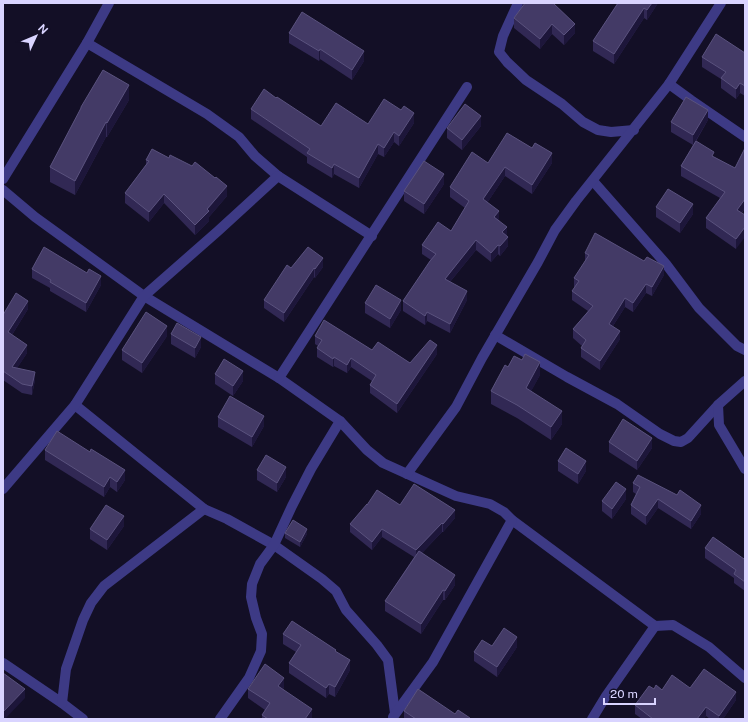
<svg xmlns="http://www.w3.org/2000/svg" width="748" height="722" font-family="'Public Sans',sans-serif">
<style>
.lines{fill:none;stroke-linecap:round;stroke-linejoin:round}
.street{stroke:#3d3a85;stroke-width:10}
.wall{fill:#312854}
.shaded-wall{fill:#1d163a}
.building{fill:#433a66;stroke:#5a527e}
</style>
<rect width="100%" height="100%" fill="#130f26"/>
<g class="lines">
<g class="street">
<path d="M518,3L503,36L499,52L507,62L526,80L562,104L583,122L598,130L611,132L634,130"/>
<path d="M87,43L207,114L239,137L255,156L278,176L372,236"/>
<path d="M669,84L691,100L745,137"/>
<path d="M3,179L87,43L109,3"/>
<path d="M593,181L666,264L699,308L737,346L745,350"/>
<path d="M3,190L35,217L144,296L279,378L340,421L367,450L383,463L456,496L490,504L504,512L512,520L655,626L673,625L709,647L745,678"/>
<path d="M495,335L567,377L617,404L660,434L674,441L681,442L688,438L718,405L745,381"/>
<path d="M279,378L467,87"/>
<path d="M75,405L204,509L227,519L274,545L322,579L336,591L346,610L377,645L388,660L395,713"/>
<path d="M718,405L719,425L738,457L745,469"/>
<path d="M407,474L456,407L482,358L538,262L555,230L576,201L669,84L721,3"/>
<path d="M3,489L75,405L144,296L218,231L278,176"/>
<path d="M3,663L62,703L83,719"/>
<path d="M62,703L66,669L83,620L91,603L104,586L204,509"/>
<path d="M393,717L433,662L512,520"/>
<path d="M220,719L249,678L261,651L262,634L256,618L251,597L252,584L260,564L274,545L292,506L311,469L340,421"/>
<path d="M592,719L606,696L655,626"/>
</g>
</g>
<g class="wall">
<path d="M525,3L575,33L564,45L552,34L540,49L514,28V18Z"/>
<path d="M618,3H658L647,20L644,18L614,64L593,51V41Z"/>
<path d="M289,33L364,61L352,80L320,59L319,61L289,43Z"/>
<path d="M745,53V96L740,93L736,99L721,88V79L702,67V57Z"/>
<path d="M276,98L321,126L368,124L414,123L399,146L394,142L384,157L378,154L359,188L334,174L332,178L307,163V157L251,119V109Z"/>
<path d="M129,100L107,137H106L75,195L50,182V167L81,109V107Z"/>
<path d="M708,120L695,143L714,157L735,168L745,148V208L742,213L736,249L706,228V218L720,198L681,176V166L693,145L671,132V122Z"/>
<path d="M481,126L462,150L447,138V128Z"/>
<path d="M146,160L227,196L209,217V221L195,235L164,203L149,222L125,203V193L146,165Z"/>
<path d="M488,163H552L532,194L505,176L487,203L499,220L507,236L508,246L500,256L498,254L491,262L476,250L450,282L467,300L450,333L427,321L425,325L403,311V301L431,260L422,254V245L451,231L465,208L450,197V187Z"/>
<path d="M444,184L424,214L404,201V191Z"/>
<path d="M656,207L693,214L680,233L656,217Z"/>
<path d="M585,253L664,275L652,296L646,293L633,312L625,307L613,326L620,339L600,370L581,357V348L582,346L573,338V329L588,311L572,300V291L575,288L574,287V278L585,262Z"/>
<path d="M323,267L315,278L314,277L284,322L264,308V300L291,268Z"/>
<path d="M32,269L87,273L101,285L86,312L50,291V288L32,278Z"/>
<path d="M365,303L401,310L390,328L365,313Z"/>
<path d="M28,309L12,335L27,353L17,368L35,380L32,395L22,393L3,380V315Z"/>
<path d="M171,334L201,347L195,358L171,344Z"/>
<path d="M167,336L142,373L122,360V350Z"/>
<path d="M315,336L372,350L410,363L437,354L397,413L370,393V385L372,381L351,367L347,373L334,366L333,367L317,357V348L318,346L315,344Z"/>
<path d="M508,367L540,375L531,391L562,424L551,440L517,418L491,404V391Z"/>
<path d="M215,374L243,381L233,396L215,384Z"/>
<path d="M218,417L264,426L252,447L218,427Z"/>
<path d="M609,442L652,448L637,470L609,452Z"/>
<path d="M45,450L125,480L117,492L110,487L104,497L45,460Z"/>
<path d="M558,461L586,471L578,484L558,471Z"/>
<path d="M257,470L286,477L277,492L257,480Z"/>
<path d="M633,483L701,514L691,529L658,508L646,525L631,514V505L636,494L633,492Z"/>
<path d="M626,499L612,519L602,511V501Z"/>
<path d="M367,505H400L455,518L443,532H442L422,553L455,585L445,600H443L421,634L385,611V601L414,557L382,537L372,550L350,532V524Z"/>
<path d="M124,526L107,550L90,539V529Z"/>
<path d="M285,533L307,534L300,547L285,538Z"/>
<path d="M705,548L744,559L745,558V591L734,583V578L705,558Z"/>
<path d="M283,634L336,652L350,670L335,697L329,694L326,698L289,673V663L296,652L283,644Z"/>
<path d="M492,646L517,647L497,677L474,661V652Z"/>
<path d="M284,687L283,689L312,719H262V715L265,710L248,698V689Z"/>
<path d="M690,688L736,700L723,719H710L706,716L704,719H642L635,714V705L654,689L662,690Z"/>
<path d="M404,711L455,714L470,719H404Z"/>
</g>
<g class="shaded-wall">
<path d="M652,3H658L647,20V10Z"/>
<path d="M644,8V18L614,64V54Z"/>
<path d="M552,24V34L540,49V39Z"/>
<path d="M575,24V33L564,45V35Z"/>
<path d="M320,49V59L319,61V51Z"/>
<path d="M364,51V61L352,80V70Z"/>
<path d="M740,83V93L736,99V89Z"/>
<path d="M129,85V100L107,137V123Z"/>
<path d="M708,110V120L693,145V135Z"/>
<path d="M414,113V123L399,146V136Z"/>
<path d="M481,116V126L462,150V140Z"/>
<path d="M106,122V137L75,195V181Z"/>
<path d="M394,132V142L384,157V148Z"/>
<path d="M378,144V154L359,188V178Z"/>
<path d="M552,153V163L532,194V185Z"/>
<path d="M334,164V174L332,178V168Z"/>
<path d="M505,167V176L483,209V199Z"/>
<path d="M444,174V184L424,214V204Z"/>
<path d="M227,186V196L209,217V221L195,235V225Z"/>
<path d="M164,194V203L149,222V212Z"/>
<path d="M745,199V208L737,219V210Z"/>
<path d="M693,204V214L680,233V223Z"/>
<path d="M499,211V221L494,217Z"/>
<path d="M507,227V236L502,232Z"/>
<path d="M745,227V237L736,249V239Z"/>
<path d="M508,237V246L500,256V246Z"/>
<path d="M476,240V250L445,288V279Z"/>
<path d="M498,245V254L491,262V253Z"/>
<path d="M323,258V267L315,278V269Z"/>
<path d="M664,266V275L652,296V287Z"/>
<path d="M314,268V277L284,322V313Z"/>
<path d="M101,276V285L86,312V303Z"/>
<path d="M646,284V293L633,312V303Z"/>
<path d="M467,291V300L450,333V324Z"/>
<path d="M625,298V307L609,332V324Z"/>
<path d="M401,300V310L390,328V319Z"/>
<path d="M28,301V309L8,341V332Z"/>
<path d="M427,312V321L425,325V316Z"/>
<path d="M167,326V336L142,373V363Z"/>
<path d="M620,331V339L600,370V361Z"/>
<path d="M201,337V347L195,358V348Z"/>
<path d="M27,345V353L12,376V367Z"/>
<path d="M437,345V354L397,413V404Z"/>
<path d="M334,357V366L333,367V359Z"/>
<path d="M351,358V367L347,373V365Z"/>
<path d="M540,362V375L526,401V388Z"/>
<path d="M243,371V381L233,396V386Z"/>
<path d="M35,372V380L32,395V386Z"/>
<path d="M562,411V424L551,440V427Z"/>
<path d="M264,416V426L252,447V437Z"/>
<path d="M652,438V448L637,470V461Z"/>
<path d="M586,461V471L578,484V474Z"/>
<path d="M286,467V477L277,492V483Z"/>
<path d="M125,470V480L117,492V482Z"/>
<path d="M110,477V487L104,497V487Z"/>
<path d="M626,489V499L612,519V509Z"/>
<path d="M658,499V508L646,525V516Z"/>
<path d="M701,505V514L691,529V521Z"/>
<path d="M455,510V518L443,532V524Z"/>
<path d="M124,516V526L107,550V540Z"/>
<path d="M442,523V532L416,559V550Z"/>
<path d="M307,529V534L300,547V542Z"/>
<path d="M382,529V537L372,550V542Z"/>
<path d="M455,575V585L445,600V591Z"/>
<path d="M443,590V600L421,634V624Z"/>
<path d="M517,637V647L497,677V667Z"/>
<path d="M350,660V670L335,697V687Z"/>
<path d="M284,678V687L278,696V686Z"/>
<path d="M329,684V694L326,698V688Z"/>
<path d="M25,689V698L5,719H3V712Z"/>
<path d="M736,692V700L723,719H719V716Z"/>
<path d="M706,707V716L704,719H697Z"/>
<path d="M312,709V719H305Z"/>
</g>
<g class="building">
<path d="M525,3H553L575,24L564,35L552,24L540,39L514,18Z"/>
<path d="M618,3H652L647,10L644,8L614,54L593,41Z"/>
<path d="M302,12L364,51L352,70L320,49L319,51L289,33Z"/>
<path d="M716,34L745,53V86L740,83L736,89L721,78L726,72L702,57Z"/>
<path d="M103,70L129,85L107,123L106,122L75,181L50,167L81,108V107Z"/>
<path d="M264,89L276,98L277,97L321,126L336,103L368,124L384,99L401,110L404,106L414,113L399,136L394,132L384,148L378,144L359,178L334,164L332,168L307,153L310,149L251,109Z"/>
<path d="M686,97L708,110L693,135L671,122Z"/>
<path d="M465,104L481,116L462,140L447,128Z"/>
<path d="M507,133L532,148L535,143L552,153L532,185L505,167L483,199L499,211L494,217L507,227L502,232L508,237L500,246L498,245L491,253L476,240L445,279L467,291L450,324L427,312L425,316L403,301L430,261L436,254L422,245L438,222L451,231L469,201L450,187L472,152L488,163Z"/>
<path d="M696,141L714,152L712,156L735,168L745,148V199L737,210L745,215V227L736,239L706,218L725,192L681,166Z"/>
<path d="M152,149L169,158L170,155L192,166L195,162L215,178L216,177L227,186L207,209L209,211L195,225L164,194L149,212L125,193L149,161L146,160Z"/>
<path d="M424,161L444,174L424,204L404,191Z"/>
<path d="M668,189L693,204L680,223L656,207Z"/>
<path d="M595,233L644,261L647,257L664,266L652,287L646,284L633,303L625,298L609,324L620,331L600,361L581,348L586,340L573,329L593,306L572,291L579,281L574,278L589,255L585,253Z"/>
<path d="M44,247L87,273L89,269L101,276L86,303L50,282L51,280L32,269Z"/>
<path d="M308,247L323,258L315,269L314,268L284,313L264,300L287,265L291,268Z"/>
<path d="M376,285L401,300L390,319L365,303Z"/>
<path d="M16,293L28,301L8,332L27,345L12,367L35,372L32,386L22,384L3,371V315Z"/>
<path d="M146,312L167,326L142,363L122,350Z"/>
<path d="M324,320L372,350L378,342L410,363L430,340L437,345L397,404L370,385L376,375L351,358L347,365L334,357L333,359L317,348L322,340L315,336Z"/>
<path d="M177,323L201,337L195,348L171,334Z"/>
<path d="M525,354L540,362L526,388L562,411L551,427L517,405L491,391L505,365L508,367L514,356L522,360Z"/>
<path d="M224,359L243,371L233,386L215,374Z"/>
<path d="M230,396L264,416L252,437L218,417Z"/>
<path d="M623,419L652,438L637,461L609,442Z"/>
<path d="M57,431L90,452L91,449L125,470L117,482L110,477L104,487L45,450Z"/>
<path d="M566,448L586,461L578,474L558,461Z"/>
<path d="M266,455L286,467L277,483L257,470Z"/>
<path d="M638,475L677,495L680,490L701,505L691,521L658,499L646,516L631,505L640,487L633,483Z"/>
<path d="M616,482L626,489L612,509L602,501Z"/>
<path d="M414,484L455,510L443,524L442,523L416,550L382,529L372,542L350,524L367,504V505L377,490L400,505Z"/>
<path d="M106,505L124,516L107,540L90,529Z"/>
<path d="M293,520L307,529L300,542L285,533Z"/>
<path d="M713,537L744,559V558H745V582L734,574L736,570L705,548Z"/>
<path d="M419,551L455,575L445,591L443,590L421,624L385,601Z"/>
<path d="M292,621L336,650L335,651L350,660L335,687L329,684L326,688L289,663L301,645L283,634Z"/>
<path d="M504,628L517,637L497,667L474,652L482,640L492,646Z"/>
<path d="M265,664L284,678L278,686L312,709L305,719H268L262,715L270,703L248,689Z"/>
<path d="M704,669L736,692L719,716L706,707L697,719H653L635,705L649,686L654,689L656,685L662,690L672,675L690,688Z"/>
<path d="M3,673L25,689L3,712Z"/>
<path d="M418,689L455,714L458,710L470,718V719H416L404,711Z"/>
</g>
<rect width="748" height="722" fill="none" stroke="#d9d4ff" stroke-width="8"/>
<g transform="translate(36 36) rotate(46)" stroke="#130f26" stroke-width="3" paint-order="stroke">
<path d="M0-3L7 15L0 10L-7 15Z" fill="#d9d4ff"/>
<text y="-6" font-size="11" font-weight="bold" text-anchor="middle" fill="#d9d4ff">N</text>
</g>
<path d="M604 698v6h51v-6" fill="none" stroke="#d9d4ff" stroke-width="2"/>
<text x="610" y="698" font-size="12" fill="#d9d4ff" stroke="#130f26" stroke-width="3" paint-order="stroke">20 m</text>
</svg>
